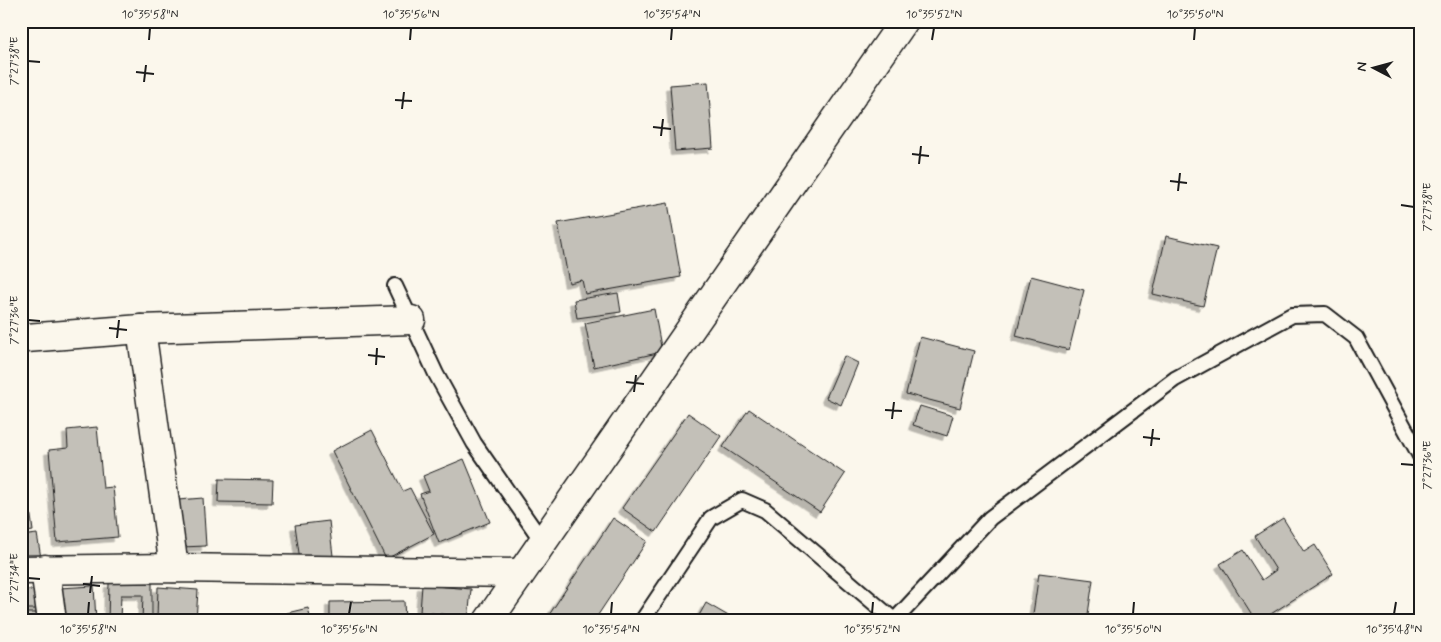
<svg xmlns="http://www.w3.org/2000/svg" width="1441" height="642" font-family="Mynerve,sans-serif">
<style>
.building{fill:#c3c0b8;stroke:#1c1c1c;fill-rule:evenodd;filter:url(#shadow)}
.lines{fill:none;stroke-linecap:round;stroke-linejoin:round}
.lane-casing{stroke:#1c1c1c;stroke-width:18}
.street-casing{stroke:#1c1c1c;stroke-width:31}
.lane{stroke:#fbf7ec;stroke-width:14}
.street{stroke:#fbf7ec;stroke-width:28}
.ticks{fill:none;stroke:#1c1c1c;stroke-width:2}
.neatline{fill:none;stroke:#1c1c1c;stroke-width:2}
.ticks-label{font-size:12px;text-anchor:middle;fill:#1c1c1c}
</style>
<defs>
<filter id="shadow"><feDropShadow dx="-4.5" dy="4.5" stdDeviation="0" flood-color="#0004"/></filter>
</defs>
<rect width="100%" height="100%" fill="#fbf7ec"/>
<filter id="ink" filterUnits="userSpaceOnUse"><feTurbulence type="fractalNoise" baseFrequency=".02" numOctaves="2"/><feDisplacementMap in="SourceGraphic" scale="10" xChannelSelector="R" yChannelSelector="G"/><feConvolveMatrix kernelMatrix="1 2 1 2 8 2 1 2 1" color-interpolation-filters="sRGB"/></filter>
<g filter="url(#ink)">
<g class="building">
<path d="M708,82L713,148L675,151L670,85Z"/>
<path d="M668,203L681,277L585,294L582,280L569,283L558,223Z"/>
<path d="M1166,236L1217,248L1203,306L1153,294Z"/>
<path d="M1031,276L1084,290L1069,350L1016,336Z"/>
<path d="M618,293L621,312L577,318L574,300Z"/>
<path d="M654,309L662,352L594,367L585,323Z"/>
<path d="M920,337L974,351L960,408L906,394Z"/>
<path d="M844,356L858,363L841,405L826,398Z"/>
<path d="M920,406L953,416L947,436L913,425Z"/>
<path d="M749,409L845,474L820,512L723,447Z"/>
<path d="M688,413L721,436L656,532L622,508Z"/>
<path d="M97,427L103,488L113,487L118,537L57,542L49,450L68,448L67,430Z"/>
<path d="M372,430L403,491L410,488L434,534L386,559L332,451Z"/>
<path d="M464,459L490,522L439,543L420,494L429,491L423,476Z"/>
<path d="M219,479L273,480L272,503L218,502Z"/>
<path d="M21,482L28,504L21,506Z"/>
<path d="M203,498L206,546L181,547L178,500Z"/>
<path d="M30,509L33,531L21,533V510Z"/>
<path d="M613,518L647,541L594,621H558L549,615Z"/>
<path d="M1283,518L1304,552L1315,545L1333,574L1260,621H1256L1220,564L1243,550L1262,580L1276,570L1255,536Z"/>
<path d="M329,521L333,556L300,560L295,525Z"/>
<path d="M37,534L41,558L21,561V536Z"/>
<path d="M1039,573L1093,580L1087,621H1032Z"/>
<path d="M109,583H152V621H108ZM121,595H143L142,620H120Z"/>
<path d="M422,585L471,589L468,621H451V615L420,612Z"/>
<path d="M94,586L96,621H61L59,588Z"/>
<path d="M158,587L198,590L196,621L157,618Z"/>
<path d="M21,590H39L40,609H21Z"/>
<path d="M404,601L405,621H330V602Z"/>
<path d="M706,603L737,621H696Z"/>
<path d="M308,608L311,621H289L287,613Z"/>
<rect x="21" y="613" width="19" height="8"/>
</g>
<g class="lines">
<g class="lane-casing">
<g id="lane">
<path d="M395,286L436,374L474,443L542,541"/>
<path d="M642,621L711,518L742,500L765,510L894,620"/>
<path d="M894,621L990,518L1175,379L1292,315L1325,314L1356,338L1420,456"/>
</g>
</g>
<g class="street-casing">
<g id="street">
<path d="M141,329L174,568"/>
<path d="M21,335L26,338L141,329L411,320"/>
<path d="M45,569L52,621"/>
<path d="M21,570L174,568L520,573"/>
<path d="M488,621L904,21"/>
</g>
</g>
<use href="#lane" class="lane"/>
<use href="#street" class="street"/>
</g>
</g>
<path class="ticks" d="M149,40L150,28M410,40L411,28M671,40L672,28M932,40L934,28M1194,40L1195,28M28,61L40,62M136,72L154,74M144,82L146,65M395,100L412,101M402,109L404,92M653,127L671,129M661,136L663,119M912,154L929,156M919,164L921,146M1170,181L1187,183M1178,191L1180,173M1401,205L1414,207M28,320L40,321M109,328L127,330M117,338L119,320M368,355L385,357M376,365L377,348M626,382L644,384M634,392L636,375M885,410L902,411M892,419L894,402M1143,437L1160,439M1151,446L1153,429M1401,464L1414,465M28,578L40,579M83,584L100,586M90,593L92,576M88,614L89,602M349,614L351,602M611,614L612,602M872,614L873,602M1133,614L1134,602M1394,614L1396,602"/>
<rect width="1441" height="642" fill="none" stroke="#fbf7ec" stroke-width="55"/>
<g transform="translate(1374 68) rotate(276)" stroke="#fbf7ec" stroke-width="4" paint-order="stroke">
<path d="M0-4L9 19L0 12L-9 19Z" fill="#1c1c1c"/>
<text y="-8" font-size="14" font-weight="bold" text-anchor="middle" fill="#1c1c1c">N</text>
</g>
<rect x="28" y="28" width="1386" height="586" class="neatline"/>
<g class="ticks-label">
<text x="150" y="18">10°35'58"N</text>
<text x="411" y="18">10°35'56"N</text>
<text x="672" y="18">10°35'54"N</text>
<text x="934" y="18">10°35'52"N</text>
<text x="1195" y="18">10°35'50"N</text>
<text transform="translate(14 61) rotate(-90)" y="4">7°27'38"E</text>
<text transform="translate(1427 207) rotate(-90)" y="4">7°27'38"E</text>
<text transform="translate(14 320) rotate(-90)" y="4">7°27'36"E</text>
<text transform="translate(1427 465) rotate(-90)" y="4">7°27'36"E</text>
<text transform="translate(14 578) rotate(-90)" y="4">7°27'34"E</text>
<text x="88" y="633">10°35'58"N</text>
<text x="349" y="633">10°35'56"N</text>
<text x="611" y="633">10°35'54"N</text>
<text x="872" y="633">10°35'52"N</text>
<text x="1133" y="633">10°35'50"N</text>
<text x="1394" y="633">10°35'48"N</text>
</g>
</svg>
